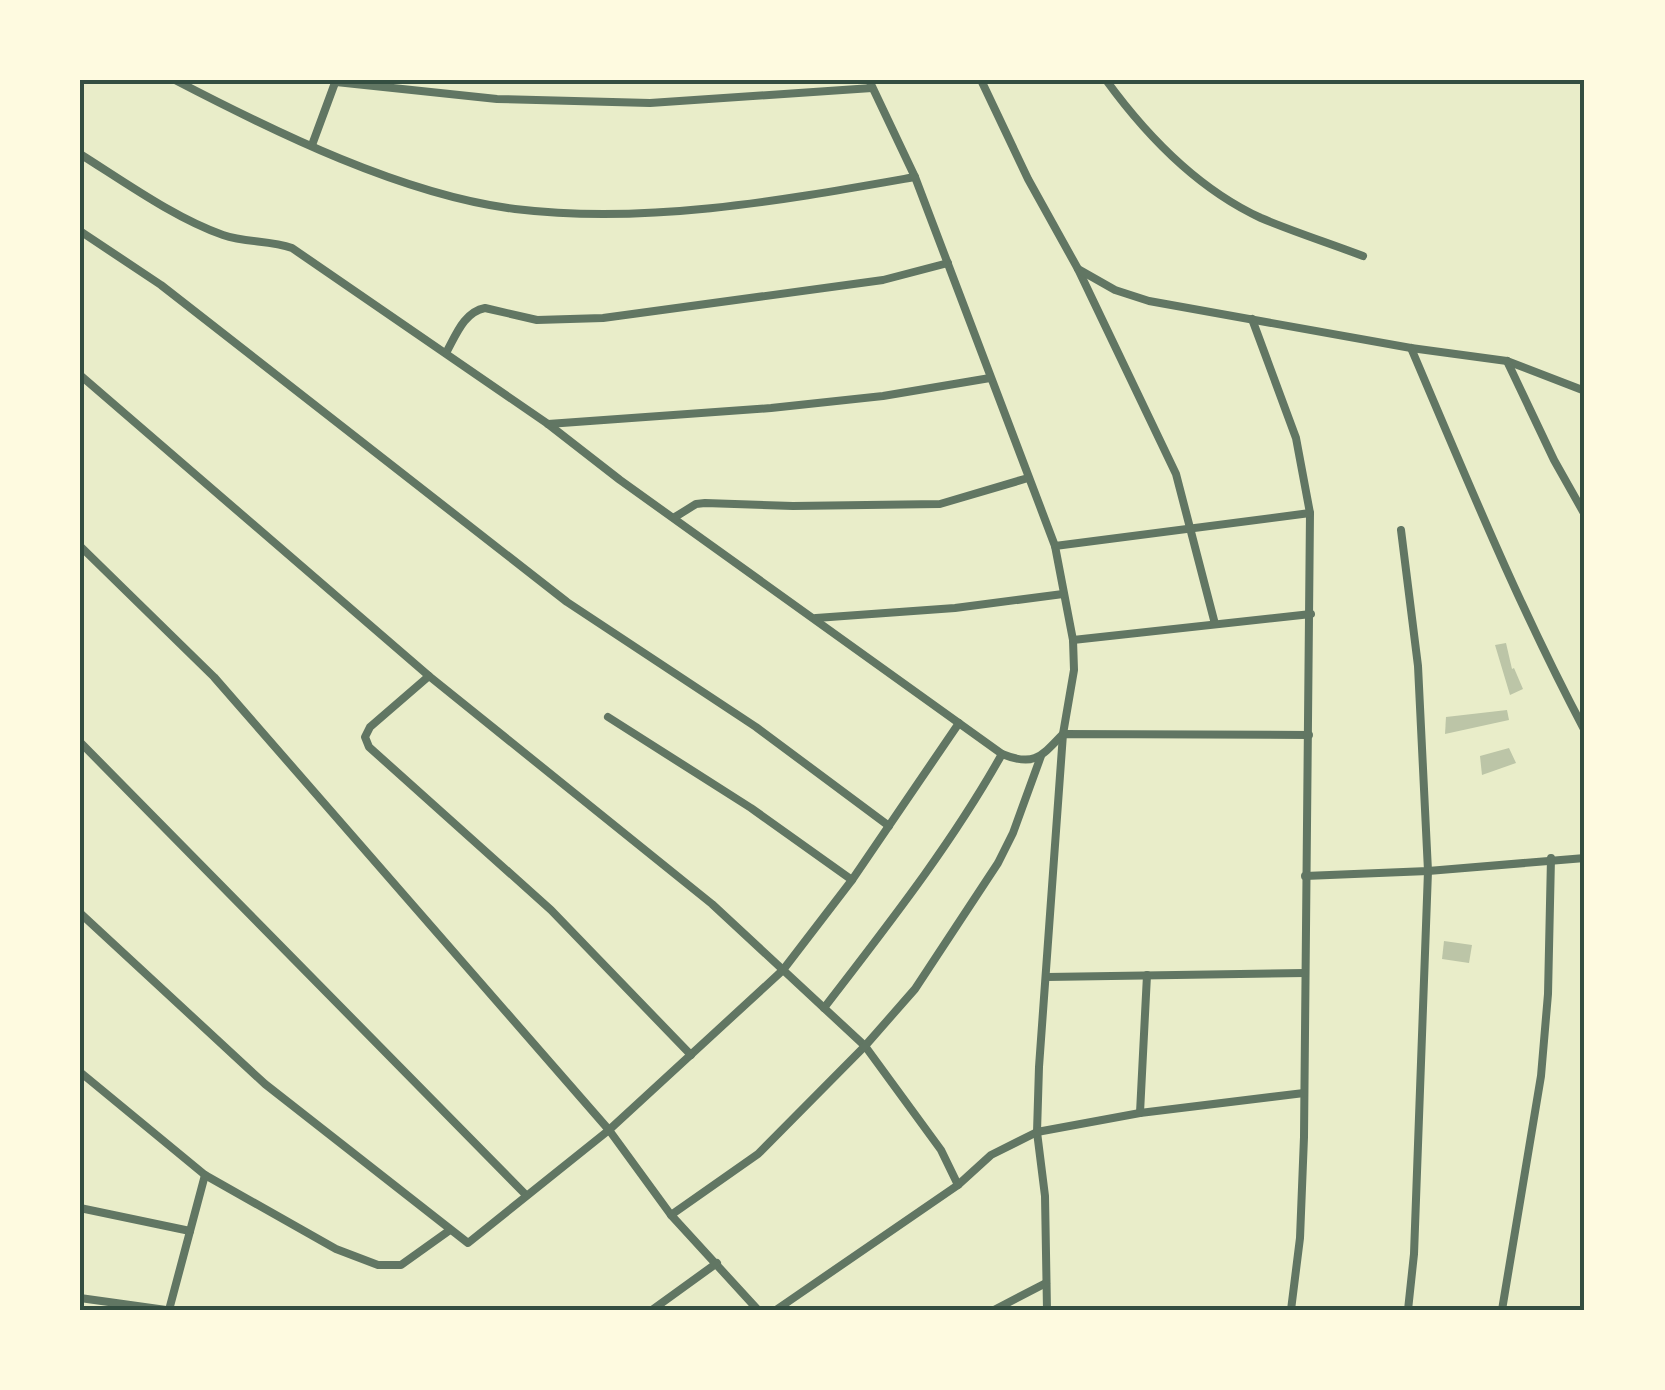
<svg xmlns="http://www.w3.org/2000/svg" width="1665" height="1390" font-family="Overpass,sans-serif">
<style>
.building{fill:#bcc5a7}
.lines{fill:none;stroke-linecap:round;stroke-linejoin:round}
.minor{stroke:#617663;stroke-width:8}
.neatline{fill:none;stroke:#344e41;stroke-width:4}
</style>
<rect width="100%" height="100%" fill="#e9edc9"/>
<g class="building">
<path d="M1506,643L1512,669L1514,668L1523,689L1510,695L1495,645Z"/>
<path d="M1507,710L1509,720L1445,734L1446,717Z"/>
<path d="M1509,748L1516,763L1482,775L1480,756Z"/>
<path d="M1444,941L1472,945L1469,963L1442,959Z"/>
</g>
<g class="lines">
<g class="minor">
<path d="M175,80C275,132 403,195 515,209C648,225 784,200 915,177"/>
<path d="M869,80L915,177L1041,509L1055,546L1073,640L1074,670L1063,734L1039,1067L1037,1132L1045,1196L1047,1310"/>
<path d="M981,80L1028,179L1078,269L1176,474L1215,624"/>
<path d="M1106,80C1146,135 1198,189 1261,218C1294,232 1329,243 1363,256"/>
<path d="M336,82L497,99L650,103L872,88"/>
<path d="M312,145L336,80"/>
<path d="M80,154C123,181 176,219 223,235C246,243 270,240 292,248L548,424L620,480L1002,754C1034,767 1041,757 1063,734L1309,735"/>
<path d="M80,231L161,285L567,602L756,727L889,826"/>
<path d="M1078,269L1115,290L1149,301L1411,348L1507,361L1585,391"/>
<path d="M1252,319L1296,438L1310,513L1304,1137L1300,1238L1291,1310"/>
<path d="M1411,348C1466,477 1519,607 1585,731"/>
<path d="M446,353C456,335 464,312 485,308L537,320L603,318L883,280L948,263"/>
<path d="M1507,361L1554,460L1585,515"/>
<path d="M80,375L429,676L712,904L865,1046L941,1150L958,1185"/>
<path d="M548,424L771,408L883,396L990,378"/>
<path d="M675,517L696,504L705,503L793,506L940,504L1028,478"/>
<path d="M1401,530L1418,666L1428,871L1414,1254L1408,1310"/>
<path d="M80,546L214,677L609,1130L671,1215L758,1310"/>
<path d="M1055,546L1310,513"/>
<path d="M816,618L955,608L1063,594"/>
<path d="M1073,640L1311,614"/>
<path d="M429,676L370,727L365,737L369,747L551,910L691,1055"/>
<path d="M608,717L751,808L852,880"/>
<path d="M80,742L525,1194"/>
<path d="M1305,876L1428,871L1585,858"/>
<path d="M80,913L265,1084L468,1243L609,1130L783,970L852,880L959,723"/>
<path d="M1047,977L1305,973"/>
<path d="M824,1008C887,926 951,845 1002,754"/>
<path d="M80,1072L205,1175L336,1249L378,1265H401L450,1230"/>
<path d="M1140,1113L1147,975"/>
<path d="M80,1208L190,1231"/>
<path d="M671,1215L758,1154L865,1046L915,989L998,863L1013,833L1041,756"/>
<path d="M80,1298L166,1310"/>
<path d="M169,1310L205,1175"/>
<path d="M652,1310L717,1263"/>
<path d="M776,1310L958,1185L991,1155L1037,1132L1140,1113L1304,1093"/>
<path d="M994,1310L1046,1283"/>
<path d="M1502,1310L1541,1076L1548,994L1551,858"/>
</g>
</g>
<rect width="1665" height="1390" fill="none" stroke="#fefae0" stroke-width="165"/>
<rect x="82" y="82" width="1500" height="1226" class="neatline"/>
</svg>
